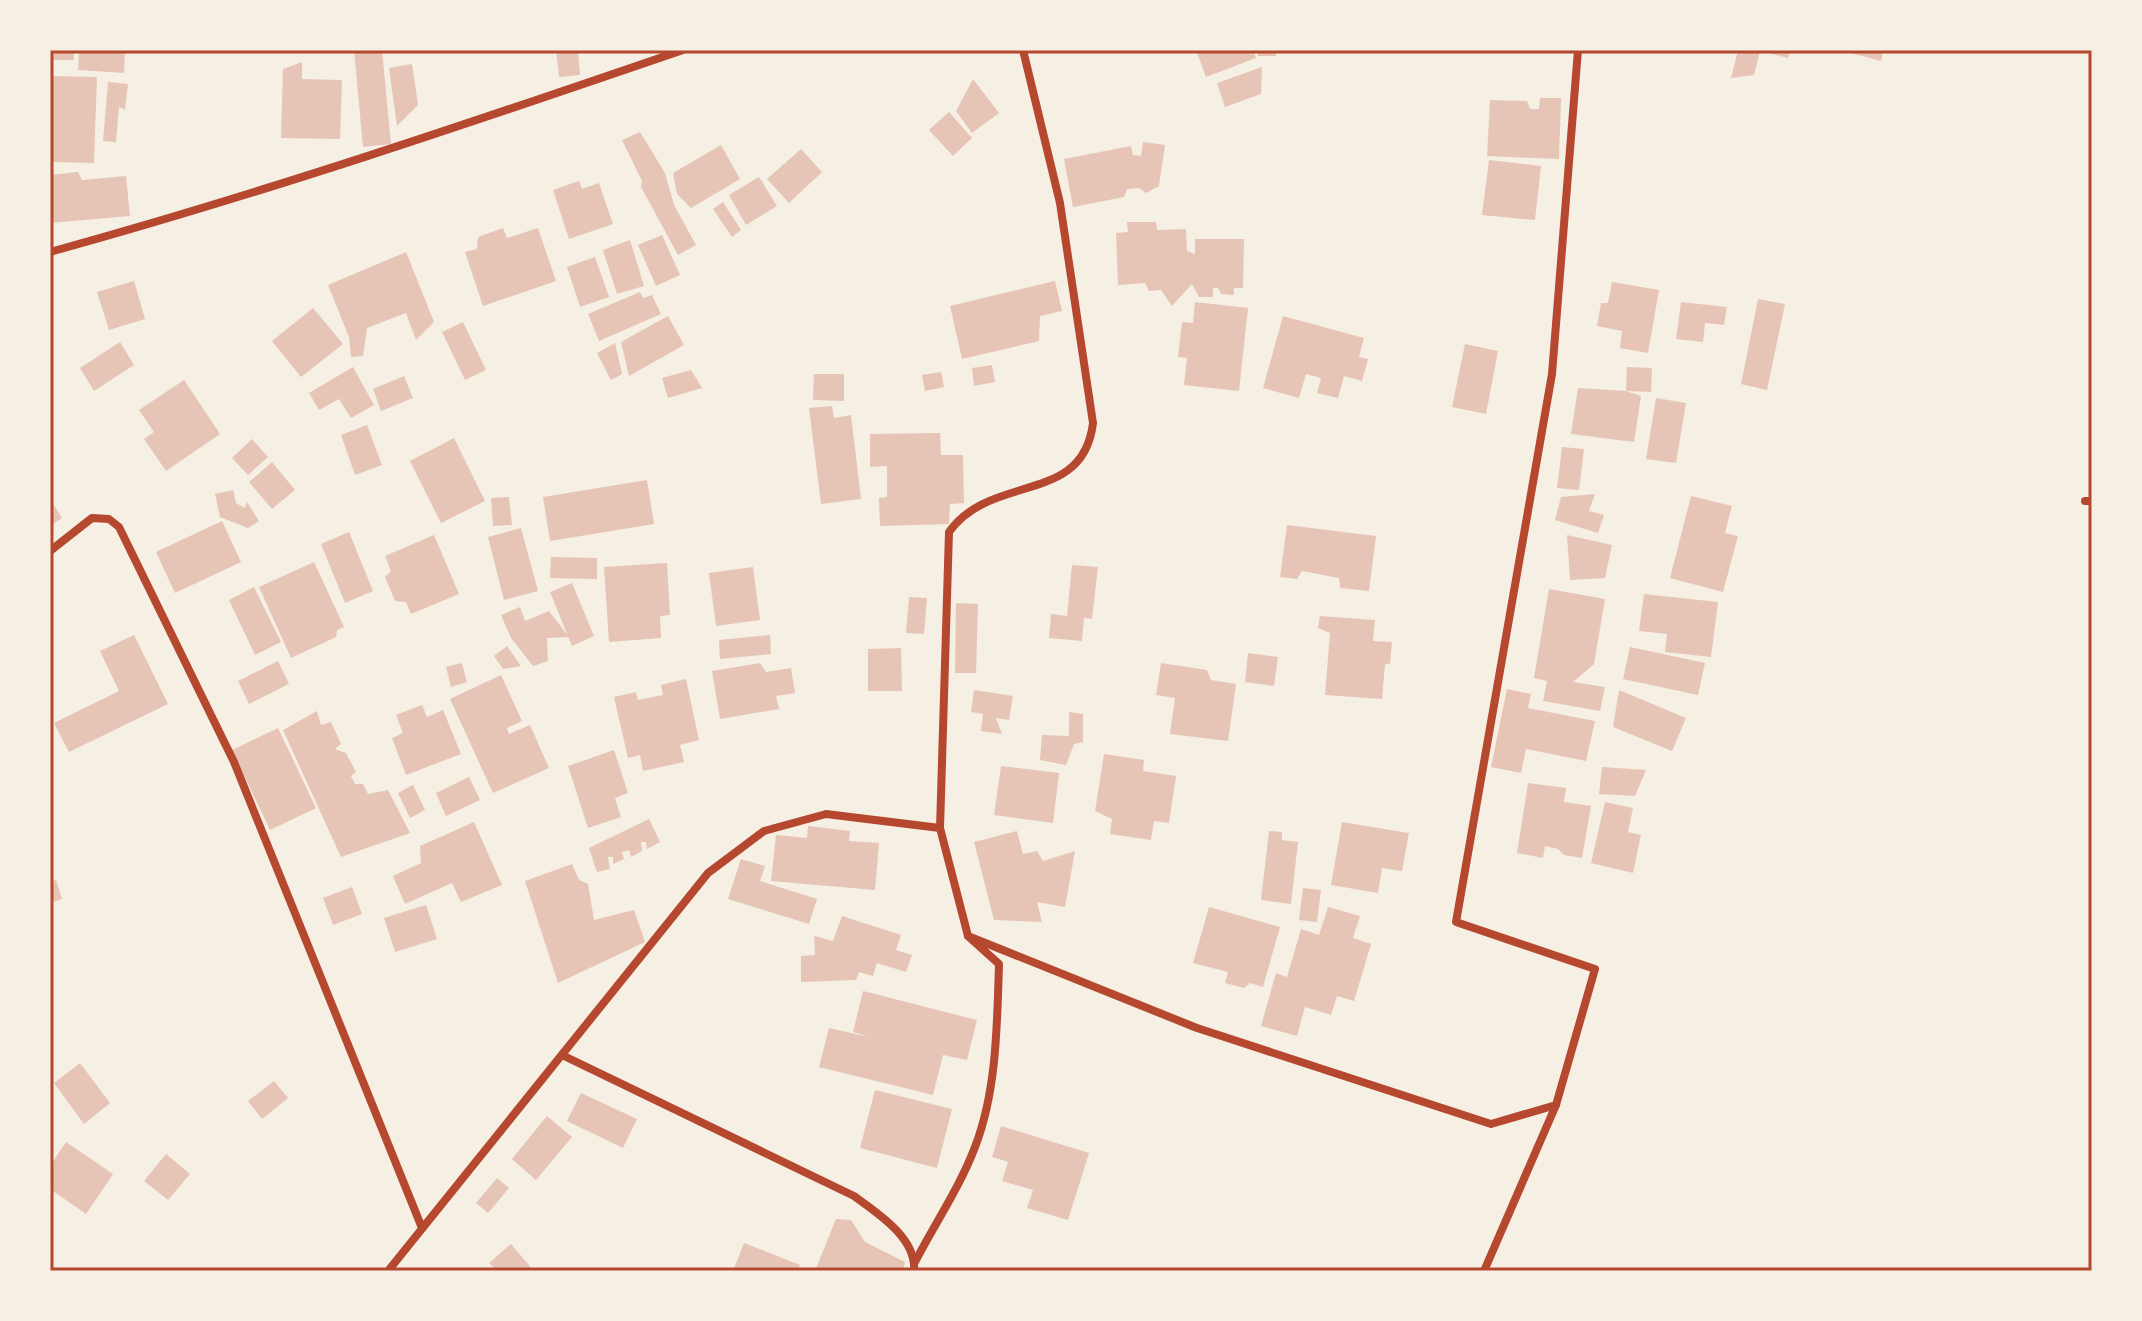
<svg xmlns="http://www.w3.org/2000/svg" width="2142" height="1321" font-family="Overpass,sans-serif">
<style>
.building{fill:#e6c5b7}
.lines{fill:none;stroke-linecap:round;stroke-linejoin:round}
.minor{stroke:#b5482f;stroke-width:8}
.neatline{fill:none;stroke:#b5482f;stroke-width:3}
</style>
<rect width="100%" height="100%" fill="#f6efe4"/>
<g class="building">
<rect x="50" y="50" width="24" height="10"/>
<path d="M79,50H125L124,73L78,70Z"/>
<path d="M354,50H382L391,144L363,147Z"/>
<path d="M556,50H578L580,75L559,77Z"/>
<path d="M1196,50H1253L1256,58L1206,77Z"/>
<path d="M1258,50H1277L1276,56H1258Z"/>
<path d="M1738,50H1790L1788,58L1760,51L1754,75L1731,78Z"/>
<path d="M1839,50H1883L1881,61Z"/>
<path d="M302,62V79L342,80L340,139L281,138L283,69Z"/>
<path d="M412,64L418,105L397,126L389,68Z"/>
<path d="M1262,67L1261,94L1225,107L1217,83Z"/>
<path d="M50,76L97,77L94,163L50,162Z"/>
<path d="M973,79L999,113L972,133L956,111Z"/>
<path d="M108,82L128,84L125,110L119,107L116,142L103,141Z"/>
<path d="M1540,98H1561L1559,159L1487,156L1490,100L1527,101L1530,109H1539Z"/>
<path d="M949,112L972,138L953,156L929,130Z"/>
<path d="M640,132L665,173L674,205L696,245L678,255L641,187L642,181L622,140Z"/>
<path d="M1143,142L1165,145L1159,186L1146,193L1139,188L1127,189L1124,197L1073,207L1064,159L1131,146L1133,155L1141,156Z"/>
<path d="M721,145L740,179L691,208L677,194L673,173Z"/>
<path d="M801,149L822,172L789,203L767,179Z"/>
<path d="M1489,160L1541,166L1535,220L1482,215Z"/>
<path d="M78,172L82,180L126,176L130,216L50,223V175Z"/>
<path d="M759,177L777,206L746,225L729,195Z"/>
<path d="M579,181L582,189L599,183L613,224L569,239L553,190Z"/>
<path d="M723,202L741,230L732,237L713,209Z"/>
<path d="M1127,222H1156L1157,230L1186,229L1187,251L1195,254V239H1244L1243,288H1234V295L1221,294L1218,288H1213V297H1199L1192,284L1172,306L1161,290L1149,291L1145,283L1118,285L1116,233L1128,232Z"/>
<path d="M503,228L507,238L538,228L556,281L483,306L465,252L477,249L478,237Z"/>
<path d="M662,235L680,275L656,286L638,245Z"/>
<path d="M630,240L644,286L617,294L603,250Z"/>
<path d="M406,252L434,322L416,340L406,313L367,328L363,356L351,357L349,337L328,285Z"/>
<path d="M595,257L609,297L580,307L567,267Z"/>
<path d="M134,281L145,319L109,330L97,292Z"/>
<path d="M1055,281L1062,311L1040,316L1039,341L962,359L950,306Z"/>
<path d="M1612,282L1659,290L1648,353L1620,348L1622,331L1597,326L1601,303H1608Z"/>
<path d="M640,292L643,298L652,295L661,314L599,341L588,314Z"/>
<path d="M1758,299L1785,304L1767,390L1741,384Z"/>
<path d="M1195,302L1248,308L1239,391L1184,385L1187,358L1178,357L1182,322L1193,323Z"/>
<path d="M1681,302L1727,307L1724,325L1705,323L1703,342L1676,339Z"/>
<path d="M313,308L343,344L301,377L272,341Z"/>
<path d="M668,316L684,345L629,376L621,342Z"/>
<path d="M1283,316L1364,338L1359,357L1368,359L1362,381L1344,376L1338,398L1317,393L1321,378L1306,374L1299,398L1263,388Z"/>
<path d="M463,322L486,370L465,380L442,332Z"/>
<path d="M120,342L134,365L94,391L80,368Z"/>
<path d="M615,343L622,374L611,380L597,353Z"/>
<path d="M1465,344L1498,351L1486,414L1452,407Z"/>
<path d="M992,365L995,382L974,386L972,368Z"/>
<path d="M353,367L374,405L351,418L339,399L319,410L309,393Z"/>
<path d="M1627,367L1652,368L1651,392L1626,391L1641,396L1634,442L1571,434L1578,388L1626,391Z"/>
<path d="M691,370L702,388L668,398L662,378Z"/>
<path d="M941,372L944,387L925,391L922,375Z"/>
<path d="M814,374H844V401L813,400Z"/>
<path d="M404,376L413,398L381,411L373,389Z"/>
<path d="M184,380L220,434L166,471L144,439L154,432L139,410Z"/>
<path d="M1656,398L1686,403L1676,463L1646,459Z"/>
<path d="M832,406L834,418L851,415L861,499L821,504L809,408Z"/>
<path d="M367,425L382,465L355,475L341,435Z"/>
<path d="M940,433L941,455H963L964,503L950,504L949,524L880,526L879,498L887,497V466L870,467V434Z"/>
<path d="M454,438L485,501L441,523L410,461Z"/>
<path d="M252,439L268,457L248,475L232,458Z"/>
<path d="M1562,447L1584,449L1579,490L1557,488Z"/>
<path d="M272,462L295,490L272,509L249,482Z"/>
<path d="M647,480L654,524L550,541L543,497Z"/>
<path d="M233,490L236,503L245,508L247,502L259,521L248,528L220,517L215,494Z"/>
<path d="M1595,494L1589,511L1604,515L1598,533L1555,520L1561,497Z"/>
<path d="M1691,496L1732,506L1725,533L1738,536L1723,592L1670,578Z"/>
<path d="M509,497L512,525L493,526L491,498Z"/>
<path d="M50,499L62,518L50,526Z"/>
<path d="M222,521L241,562L175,593L156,552Z"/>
<path d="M1287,525L1376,536L1369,591L1340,588L1339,578L1302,571L1297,579L1280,577Z"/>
<path d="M521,528L538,591L504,600L488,537Z"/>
<path d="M349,532L373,591L345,603L321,544Z"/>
<path d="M434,535L459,594L411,614L406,602L395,601L385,577L391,571L385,556Z"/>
<path d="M1567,535L1612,545L1605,578L1570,580Z"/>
<path d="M551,557L597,558V579L550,578Z"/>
<path d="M314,562L344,627L337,630L336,637L291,658L259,587Z"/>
<path d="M667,563L670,615L660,616L661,638L609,642L604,567Z"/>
<path d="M1072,565L1098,567L1092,619L1084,618L1082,641L1049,638L1051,614L1067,616Z"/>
<path d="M753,567L760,620L716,626L709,573Z"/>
<path d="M572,583L594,636L572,646L550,592Z"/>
<path d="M254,587L281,642L255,655L229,600Z"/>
<path d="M1549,589L1605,599L1594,664L1573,682L1605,687L1600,711L1543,701L1547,681L1534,678Z"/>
<path d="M1644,594L1718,602L1711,657L1665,652L1667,634L1639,631Z"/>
<path d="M909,597L927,598L924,634L906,633Z"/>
<path d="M956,603L978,604L976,673H955Z"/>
<path d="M520,607L525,621L549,611L569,637L547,638L548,661L533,666L511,638L501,615Z"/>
<path d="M1320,616L1375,620L1373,641L1392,642L1390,664H1385L1382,699L1325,695L1330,633L1318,628Z"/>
<path d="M134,635L168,704L69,752L54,723L119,691L100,651Z"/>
<path d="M770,635L771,654L720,659L719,640Z"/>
<path d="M507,646L521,666L503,669L494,656Z"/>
<path d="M1630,647L1705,663L1698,695L1623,679Z"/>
<path d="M901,648L902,691H868V649Z"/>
<path d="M1248,653L1278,657L1274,686L1245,682Z"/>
<path d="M278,661L289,684L249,704L238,681Z"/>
<path d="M462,663L467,682L451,687L446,667Z"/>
<path d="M760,663L766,672L791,668L795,693L776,696L779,709L720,719L712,671Z"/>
<path d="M1161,663L1207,670L1211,680L1236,684L1228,741L1170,734L1175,698L1156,695Z"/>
<path d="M501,675L522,721L507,728L509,734L530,725L549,768L493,793L450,699Z"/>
<path d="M686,679L699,740L680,745L684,762L643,771L640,755L628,758L614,697L636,692L638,700L663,695L661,685Z"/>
<path d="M1507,689L1531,694L1528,708L1595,721L1586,761L1526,749L1521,773L1491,767Z"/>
<path d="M974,690L1013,696L1009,720L996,718L1002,734L981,731L983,714L971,712Z"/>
<path d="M1619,690L1686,718L1672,751L1613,727Z"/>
<path d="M422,705L427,717L443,710L461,754L406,775L392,738L403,733L396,715Z"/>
<path d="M317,711L321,725L331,722L341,744L335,749L346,753L356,772L351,776L355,784H363L368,794L388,790L410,833L341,857L283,730Z"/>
<path d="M1069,712L1083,714V742L1074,744L1066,765L1040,760L1042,735L1069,736Z"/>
<path d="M278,728L316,808L270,830L232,750Z"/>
<path d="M614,750L628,793L615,798L621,817L588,828L568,766Z"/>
<path d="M1104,754L1144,760L1143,771L1176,776L1169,823L1154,821L1151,840L1110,834L1112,819L1095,811Z"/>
<path d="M1001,766L1059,773L1053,823L994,815Z"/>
<path d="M1602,767L1646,770L1635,796L1599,794Z"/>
<path d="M469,777L480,800L446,816L436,793Z"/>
<path d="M1528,783L1566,788L1564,802L1591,806L1582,858L1564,855L1558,849L1545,846L1543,858L1517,853Z"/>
<path d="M413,785L425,810L410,818L398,793Z"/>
<path d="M1605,802L1633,808L1628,832L1641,835L1633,873L1591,863Z"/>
<path d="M649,819L660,842L647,849L646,842H641L642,851L631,857L629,850L622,852L624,859L613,864V857H608L610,869L597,872L589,848Z"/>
<path d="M474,822L502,885L461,902L452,883L405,904L393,876L421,863L420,846Z"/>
<path d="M1342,822L1409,833L1402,871L1382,868L1378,893L1331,885Z"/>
<path d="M808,826L850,831L849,841L879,843L875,890L771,881L776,835L807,838Z"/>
<path d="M1017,831L1023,854L1037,851L1043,861L1075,851L1065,907L1037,902L1042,922L994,920L974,842Z"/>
<path d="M1269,831L1282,832V840L1298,842L1291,904L1261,900Z"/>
<path d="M741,859L765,866L760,881L817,899L809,924L728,899Z"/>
<path d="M572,864L579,880L588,884L594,920L634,910L645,942L558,983L525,881Z"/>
<path d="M56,880L62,899L50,903V882Z"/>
<path d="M352,887L362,914L333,925L323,898Z"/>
<path d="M1303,888L1321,890L1317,922L1299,920Z"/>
<path d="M426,905L437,939L395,952L384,918Z"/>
<path d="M1209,907L1280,927L1263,987L1250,983L1244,988L1225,983L1228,972L1193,963Z"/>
<path d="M1328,907L1360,916L1353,938L1371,944L1354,1001L1337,996L1331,1015L1305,1007L1297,1036L1261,1026L1276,973L1287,977L1301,929L1319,935Z"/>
<path d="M842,916L901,935L896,950L912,955L906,972L877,963L873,976L859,972L856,980L801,982V956L815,955L814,936L833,941Z"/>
<path d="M863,991L977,1020L967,1060L943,1055L933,1095L819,1067L829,1028L869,1037L853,1032Z"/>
<path d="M80,1063L110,1103L84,1124L54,1083Z"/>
<path d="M274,1081L288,1098L262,1119L248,1101Z"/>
<path d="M875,1090L952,1109L937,1168L860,1148Z"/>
<path d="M581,1093L637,1119L623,1148L567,1121Z"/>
<path d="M547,1116L572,1137L536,1180L512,1159Z"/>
<path d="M1001,1126L1089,1153L1068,1220L1027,1208L1033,1190L1002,1181L1008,1162L992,1157Z"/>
<path d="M66,1142L113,1174L86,1214L50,1189V1166Z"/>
<path d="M166,1154L190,1174L168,1200L144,1181Z"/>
<path d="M497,1178L509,1188L488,1213L476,1203Z"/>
<path d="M836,1219L851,1220L865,1242L905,1262L903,1271H815Z"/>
<path d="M744,1243L800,1265L797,1271H733Z"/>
<path d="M511,1244L534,1271H497L489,1263Z"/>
</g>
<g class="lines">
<g class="minor">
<path d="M50,252C264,193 473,122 683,50"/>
<path d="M2085,501H2092"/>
<path d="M50,551L92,518L109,519L119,527L234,762L422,1228"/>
<path d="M968,936L1197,1028L1491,1124L1556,1105L1595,969L1456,922L1552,374L1578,50"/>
<path d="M564,1056L854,1196C877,1213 917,1238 914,1271"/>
<path d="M915,1262C934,1225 960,1187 975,1147C997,1090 997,1024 999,964L968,936L940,828L949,532C992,472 1083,506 1093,423L1060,203L1023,50"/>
<path d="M388,1271L708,873L764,831L826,814L940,828"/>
<path d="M1484,1271L1556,1105"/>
</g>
</g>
<rect width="2142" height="1321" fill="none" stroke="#f6efe4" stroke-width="104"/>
<rect x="52" y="52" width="2038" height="1217" class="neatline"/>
</svg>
